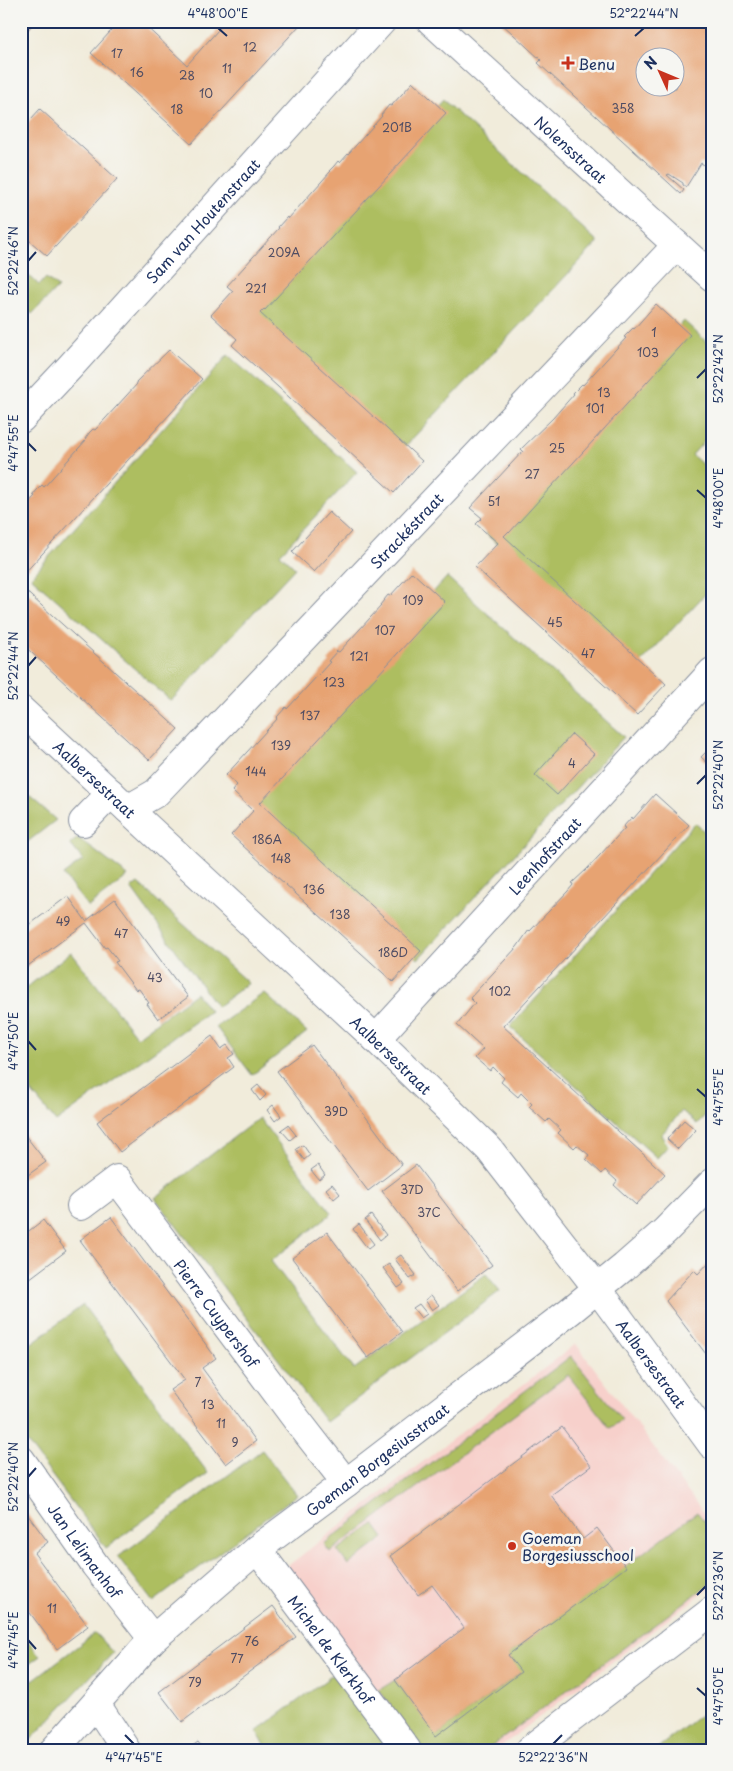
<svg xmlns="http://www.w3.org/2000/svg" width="733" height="1771" font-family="'Playpen Sans',sans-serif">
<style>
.built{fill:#f7d0cb}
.green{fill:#adbe61;stroke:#647660}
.building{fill:#e7a372;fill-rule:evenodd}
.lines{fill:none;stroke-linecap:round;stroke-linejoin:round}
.minor-casing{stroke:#868e9c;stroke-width:30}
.minor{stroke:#fff;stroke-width:28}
.ticks{fill:none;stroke:#1b2f5e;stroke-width:2}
.poi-dot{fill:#c8321e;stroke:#f6f6f2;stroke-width:2}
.labels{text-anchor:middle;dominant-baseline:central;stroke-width:5;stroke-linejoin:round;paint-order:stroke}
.number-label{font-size:12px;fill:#4e4c63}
.poi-label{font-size:15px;fill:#1b2f5e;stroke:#f6f6f2;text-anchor:start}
.street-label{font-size:15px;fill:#1b2f5e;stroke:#f6f6f2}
.neatline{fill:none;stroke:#1b2f5e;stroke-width:2}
.ticks-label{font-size:12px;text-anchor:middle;fill:#1b2f5e}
</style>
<rect width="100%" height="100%" fill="#f6f6f2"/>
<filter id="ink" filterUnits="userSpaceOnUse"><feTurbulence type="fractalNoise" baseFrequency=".02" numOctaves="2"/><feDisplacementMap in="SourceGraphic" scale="10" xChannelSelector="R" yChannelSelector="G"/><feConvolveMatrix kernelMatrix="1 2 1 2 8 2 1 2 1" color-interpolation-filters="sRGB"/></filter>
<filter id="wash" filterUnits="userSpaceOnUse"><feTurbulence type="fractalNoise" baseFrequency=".0096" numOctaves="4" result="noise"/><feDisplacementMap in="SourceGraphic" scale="20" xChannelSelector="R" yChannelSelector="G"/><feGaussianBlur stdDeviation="1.12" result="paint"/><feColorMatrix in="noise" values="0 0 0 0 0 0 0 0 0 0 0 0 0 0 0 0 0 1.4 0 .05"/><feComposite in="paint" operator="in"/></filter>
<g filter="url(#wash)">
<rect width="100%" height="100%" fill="#f1ecdb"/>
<path class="built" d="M576,1344L712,1524V1586L496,1750H419L285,1568Z"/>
<g class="green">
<path d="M443,100L598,242L396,456L241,315Z"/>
<path d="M21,268L39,285L46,278L58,287L32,314L21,304Z"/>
<path d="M684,321L712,347V433L692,455L712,473V587L633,671L485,533Z"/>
<path d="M228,355L357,472L280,554L295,568L171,701L31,577Z"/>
<path d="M447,577L624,737L418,959L245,798Z"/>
<path d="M21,790L56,820L21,847Z"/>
<path d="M695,823L712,838V1108L697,1124L682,1111L661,1135L668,1146L657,1158L510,1027Z"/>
<path d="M78,838L128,876L88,907L63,875L83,860L70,844Z"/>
<path d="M138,883L248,983L217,1007L131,888Z"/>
<path d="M71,952L137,1037L196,993L210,1011L56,1122L21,1079V992Z"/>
<path d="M264,993L307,1032L252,1075L216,1027Z"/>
<path d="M259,1118L332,1213L271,1261L354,1369L486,1274L500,1291L326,1422L155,1198Z"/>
<path d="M83,1305L208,1473L106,1548L21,1434V1351Z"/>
<path d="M571,1356L622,1420L610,1428L568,1375L330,1552L324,1544Z"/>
<path d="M262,1450L297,1495L153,1602L118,1557Z"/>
<path d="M697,1512L712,1530V1582L487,1750H423L379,1690L395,1680L437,1735L520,1673L508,1655Z"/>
<path d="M374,1524L384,1538L348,1565L337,1550Z"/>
<path d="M21,1631L40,1656L21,1670Z"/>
<path d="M95,1633L113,1653L21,1750V1689Z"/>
<path d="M334,1674L390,1750H269L256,1732Z"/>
<path d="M712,1706V1750H655Z"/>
</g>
<g id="blocks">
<g class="building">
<path d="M21,21H36L21,37Z"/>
<path d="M120,21H140L187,65L226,21H301L298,25L299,26L191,144L91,53Z"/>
<path d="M499,21H712V170L701,163L686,187L683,185V183L669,174L667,175L684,190L681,194L538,63L541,60ZM646,58H676V88H646Z"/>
<path d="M413,82L446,113L265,310L264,309L260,313L422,461L394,493L232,345L237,339L211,315L233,291L227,286L279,228L278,227L287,217L288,219L330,172L329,171L334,166L338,161L340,163L382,116L381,115L389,105L391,106Z"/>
<path d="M40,109L117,179L47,256L21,233V130Z"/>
<path d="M656,304L690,335L509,533L508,532L504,536L666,684L637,715L475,567L498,543L476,524L482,518L470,508L523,451L521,449L553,418L574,394L573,393L582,384L583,385L626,338L624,337L633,328L634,329Z"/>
<path d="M169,350L202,379L21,577V511L35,496L33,495L37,490L42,485L44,487L86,440L85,439L89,433L93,429L95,430L137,384L136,382Z"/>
<path d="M329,512L351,532L314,572L292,552Z"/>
<path d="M412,572L445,602L260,803L421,951L393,982L231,835L253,811L232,791L237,785L226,775L278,718L277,717L286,707L287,709L330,662L328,661L337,651L339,652L381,606L380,605L388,595L390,596Z"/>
<path d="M21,587L178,729L149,760L21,643Z"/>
<path d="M572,734L594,754L557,795L535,775Z"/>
<path d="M712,746V767L701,757Z"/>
<path d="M655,794L689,825L503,1026L665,1174L636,1205L614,1185L617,1181L605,1170L602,1174L586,1159L589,1155L577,1145L574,1148L558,1133L561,1130L549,1119L546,1122L529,1107L532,1104L521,1093L518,1097L501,1082L504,1078L493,1067L490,1071L475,1058L483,1049L457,1025L475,1003L470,998L517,947L529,930L530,931L568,891L573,885L572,883L587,869L625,828L623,827L632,817L633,819Z"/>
<path d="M68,896L86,921L115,899L188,997L158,1019L147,1004L149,1003L139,989L136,990L115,962L118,961L107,947L105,948L86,923L21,971V931Z"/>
<path d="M212,1036L221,1049L227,1045L234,1054L228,1058L234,1067L120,1152L97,1122Z"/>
<path d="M312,1045L402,1165L368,1191L277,1071Z"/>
<path d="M258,1085L266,1095L260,1101L252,1090Z"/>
<path d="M273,1105L281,1116L275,1121L267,1110Z"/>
<path d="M684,1120L696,1130L678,1149L667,1139Z"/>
<path d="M288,1125L296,1135L290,1140L281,1130Z"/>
<path d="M21,1130L46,1162L21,1180Z"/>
<path d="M303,1145L310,1155L304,1160L296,1149Z"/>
<path d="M318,1165L325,1175L319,1180L311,1170Z"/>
<path d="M416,1165L492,1265L457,1291L382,1191Z"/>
<path d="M332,1184L340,1194L334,1199L326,1189Z"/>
<path d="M371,1215L386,1235L380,1240L365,1220Z"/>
<path d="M111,1217L216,1358L202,1368L256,1441L226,1464L170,1390L185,1380L80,1240Z"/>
<path d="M43,1220L66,1251L21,1285V1237Z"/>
<path d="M359,1224L374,1244L368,1249L353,1229Z"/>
<path d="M327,1232L402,1332L368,1358L292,1258Z"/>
<path d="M401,1255L416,1275L410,1279L395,1259Z"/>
<path d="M712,1259V1362L666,1301L694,1270L698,1274Z"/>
<path d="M389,1264L404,1284L398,1288L383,1268Z"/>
<path d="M431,1295L439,1305L432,1310L425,1300Z"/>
<path d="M419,1304L427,1314L421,1318L413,1308Z"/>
<path d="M562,1427L591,1466L551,1495L583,1539L597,1528L626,1567L508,1655L521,1672L436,1736L395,1680L464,1628L432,1585L418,1595L390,1556Z"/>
<path d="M21,1506L48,1542L34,1553L88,1626L57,1649L21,1601Z"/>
<path d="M273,1606L296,1637L182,1722L159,1692Z"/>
<path d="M198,1742L204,1750H187Z"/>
</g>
</g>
</g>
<g filter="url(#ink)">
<use href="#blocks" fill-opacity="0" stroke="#868e9c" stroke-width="1"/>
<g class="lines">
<g class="minor-casing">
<g id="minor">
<path id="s1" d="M431,21L712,277"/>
<path id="s2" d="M21,419L70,367L382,21"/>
<path id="s3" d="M21,710L376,1039L489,1149L597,1288L712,1445"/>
<path id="s4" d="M128,809L156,793L677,245"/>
<path d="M83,822L111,793"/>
<path id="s5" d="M376,1039L712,672"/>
<path id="s6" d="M81,1206L117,1179L297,1420L346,1483"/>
<path id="s7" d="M21,1460L95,1565L153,1639"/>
<path id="s8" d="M257,1549L407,1750"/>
<path d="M96,1704L126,1750"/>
<path id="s9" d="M54,1750L153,1639L257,1549L346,1483L570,1311L624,1267L665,1231L712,1183"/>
<path d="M530,1750L712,1611"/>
</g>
</g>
<use href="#minor" class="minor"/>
</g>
</g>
<path class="ticks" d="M218,28L227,36M635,36L644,28M28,261L36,252M697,378L706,369M28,443L36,451M697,490L706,498M28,666L36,657M697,784L706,775M28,1041L36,1050M697,1089L706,1097M28,1477L36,1468M697,1595L706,1586M28,1640L36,1649M697,1688L706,1696M125,1735L134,1744M553,1744L562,1735"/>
<g class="poi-dot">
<path d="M565.5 55.5h5v5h5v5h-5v5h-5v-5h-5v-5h5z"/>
<circle cx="512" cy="1546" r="5"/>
</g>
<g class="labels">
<g class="number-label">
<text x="250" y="47">12</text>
<text x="117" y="53">17</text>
<text x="227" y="68">11</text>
<text x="137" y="72">16</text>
<text x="187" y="75">28</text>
<text x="206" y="93">10</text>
<text x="623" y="108">358</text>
<text x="177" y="109">18</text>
<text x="397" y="127">201B</text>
<text x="284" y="252">209A</text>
<text x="256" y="288">221</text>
<text x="654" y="332">1</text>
<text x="648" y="352">103</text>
<text x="604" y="392">13</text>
<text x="595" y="408">101</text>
<text x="557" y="448">25</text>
<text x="532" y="474">27</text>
<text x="494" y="501">51</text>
<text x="413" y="600">109</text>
<text x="555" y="622">45</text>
<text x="385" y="630">107</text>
<text x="588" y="653">47</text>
<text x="359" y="656">121</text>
<text x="334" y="682">123</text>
<text x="310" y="715">137</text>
<text x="281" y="745">139</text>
<text x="572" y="763">4</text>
<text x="256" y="771">144</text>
<text x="267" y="839">186A</text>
<text x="281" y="858">148</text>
<text x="314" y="889">136</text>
<text x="340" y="914">138</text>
<text x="63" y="921">49</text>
<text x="121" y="933">47</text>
<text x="393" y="952">186D</text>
<text x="155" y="977">43</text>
<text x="500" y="991">102</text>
<text x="336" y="1111">39D</text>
<text x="412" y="1189">37D</text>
<text x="429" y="1212">37C</text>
<text x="198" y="1382">7</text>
<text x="208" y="1404">13</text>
<text x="221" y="1423">11</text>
<text x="235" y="1442">9</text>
<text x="52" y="1608">11</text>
<text x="252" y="1641">76</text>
<text x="237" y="1658">77</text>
<text x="195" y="1682">79</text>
</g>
<g class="poi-label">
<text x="578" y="63">Benu</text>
<text x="522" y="1537">Goeman<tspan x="522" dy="17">Borgesiusschool</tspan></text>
</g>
<g class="street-label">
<text stroke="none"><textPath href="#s1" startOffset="190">Nolensstraat</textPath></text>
<text stroke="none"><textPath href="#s2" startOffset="269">Sam van Houtenstraat</textPath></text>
<text stroke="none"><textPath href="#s4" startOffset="395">Strackéstraat</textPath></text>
<text stroke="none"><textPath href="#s3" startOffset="101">Aalbersestraat</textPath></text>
<text stroke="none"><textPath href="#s5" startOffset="249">Leenhofstraat</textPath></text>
<text stroke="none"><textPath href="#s3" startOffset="506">Aalbersestraat</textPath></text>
<text stroke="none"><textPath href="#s6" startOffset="212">Pierre Cuypershof</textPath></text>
<text stroke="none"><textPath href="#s3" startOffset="911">Aalbersestraat</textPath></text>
<text stroke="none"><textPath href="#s9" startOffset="436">Goeman Borgesiusstraat</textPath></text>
<text stroke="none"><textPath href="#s7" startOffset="111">Jan Lelimanhof</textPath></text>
<text stroke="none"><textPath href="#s8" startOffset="125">Michel de Klerkhof</textPath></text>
</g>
</g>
<rect width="733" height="1771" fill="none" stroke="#f6f6f2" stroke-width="55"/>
<g transform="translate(660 72) rotate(314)"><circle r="24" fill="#f6f6f2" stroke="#9ea6b7"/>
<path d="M0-4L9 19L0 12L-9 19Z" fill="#c8321e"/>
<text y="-8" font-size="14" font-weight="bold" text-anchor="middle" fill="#1b2f5e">N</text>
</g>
<rect x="28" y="28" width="678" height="1716" class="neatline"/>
<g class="ticks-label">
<text x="218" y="18">4°48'00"E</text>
<text x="644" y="18">52°22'44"N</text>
<text transform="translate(14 261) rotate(-90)" y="4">52°22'46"N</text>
<text transform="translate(719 369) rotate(-90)" y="4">52°22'42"N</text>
<text transform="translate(14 443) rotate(-90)" y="4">4°47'55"E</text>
<text transform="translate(719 498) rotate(-90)" y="4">4°48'00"E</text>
<text transform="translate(14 666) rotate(-90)" y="4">52°22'44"N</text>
<text transform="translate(719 775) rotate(-90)" y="4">52°22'40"N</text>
<text transform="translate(14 1041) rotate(-90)" y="4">4°47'50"E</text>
<text transform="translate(719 1097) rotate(-90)" y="4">4°47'55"E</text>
<text transform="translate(14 1477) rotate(-90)" y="4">52°22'40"N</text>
<text transform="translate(719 1586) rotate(-90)" y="4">52°22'36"N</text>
<text transform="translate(14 1640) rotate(-90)" y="4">4°47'45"E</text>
<text transform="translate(719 1696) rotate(-90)" y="4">4°47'50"E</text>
<text x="134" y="1762">4°47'45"E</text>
<text x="553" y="1762">52°22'36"N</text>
</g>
</svg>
